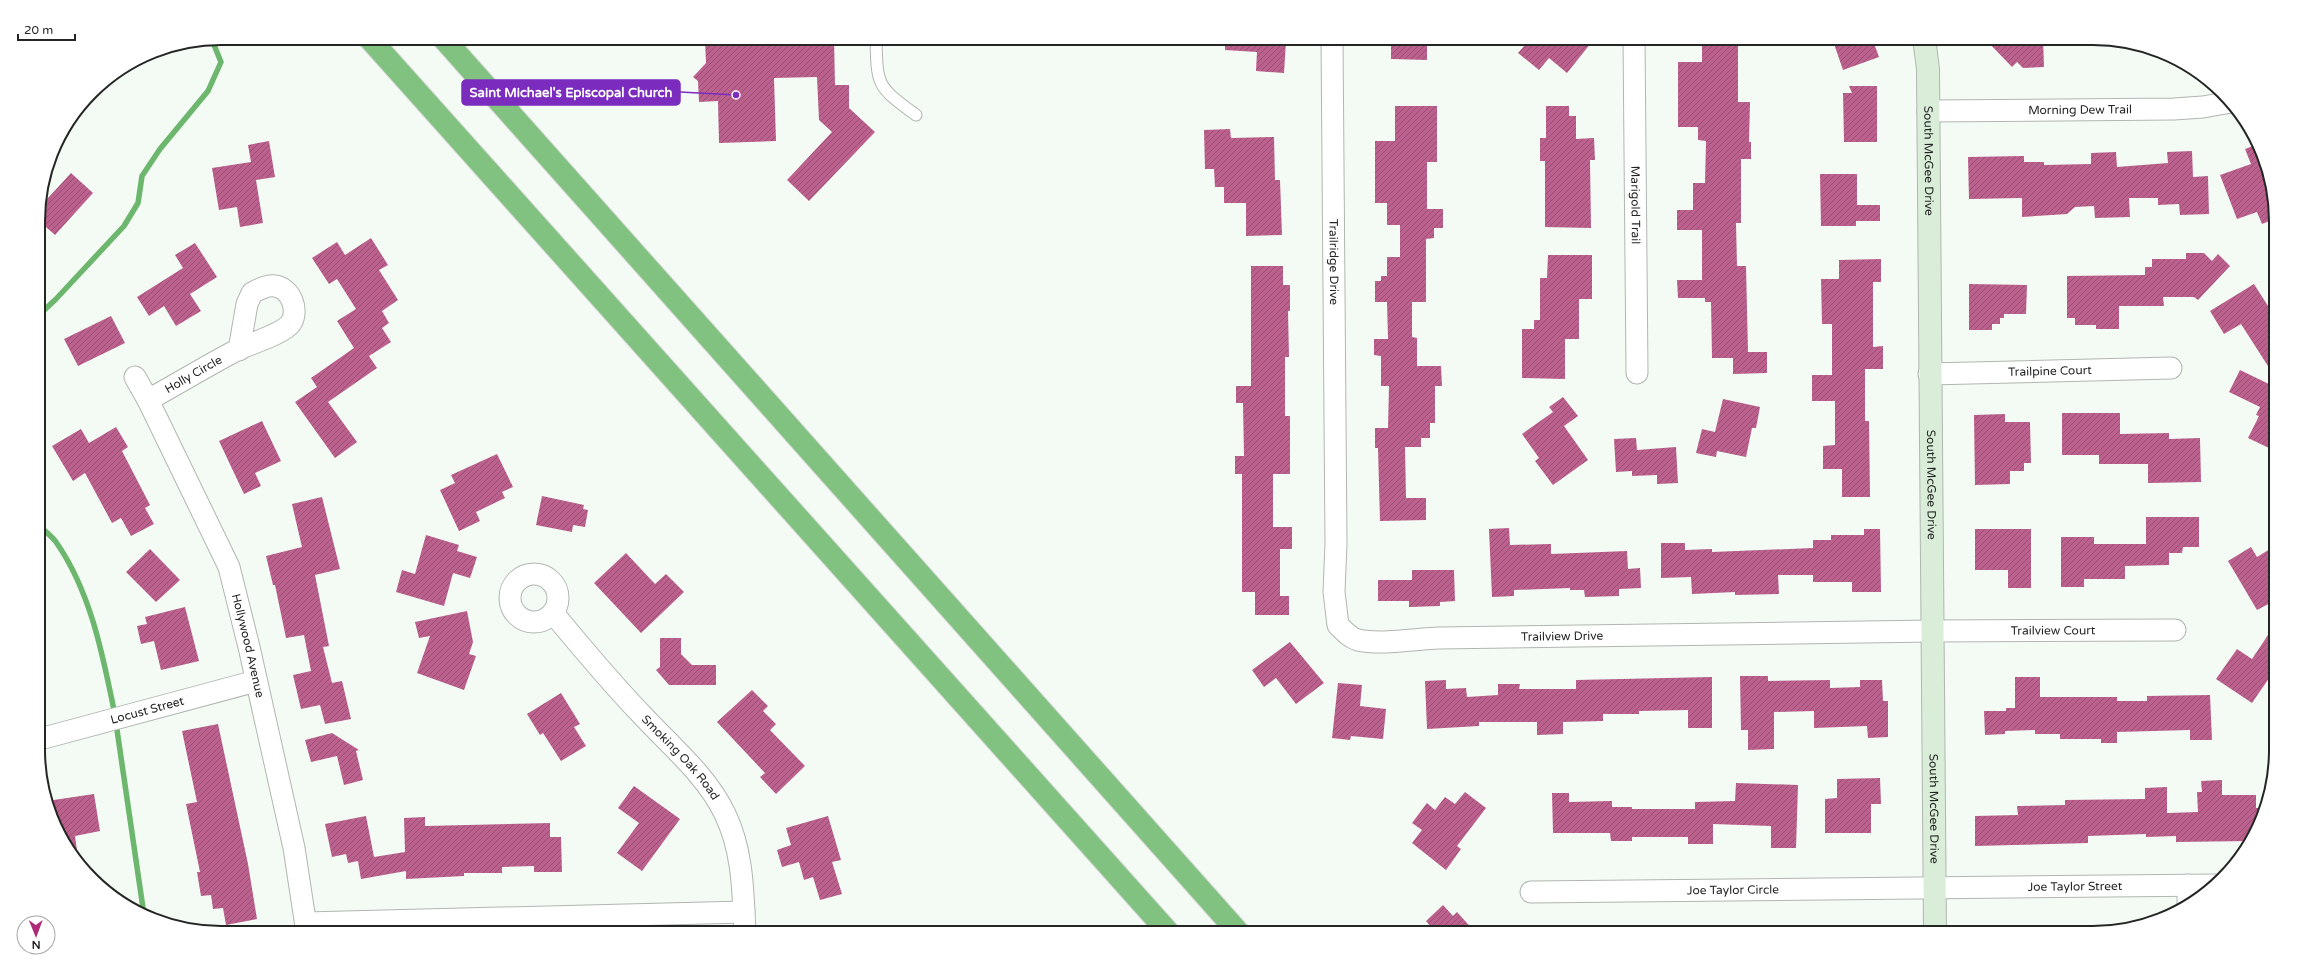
<svg xmlns="http://www.w3.org/2000/svg" width="2314" height="971" font-family="'Varela Round',sans-serif">
<style>
.lines{fill:none;stroke-linecap:round;stroke-linejoin:round}
.stream{stroke:#6cb76d;stroke-width:5.5}
.building{fill:url(#building-hatch)}
.lane-casing{stroke:#b0b6b0;stroke-width:13}
.street-casing{stroke:#b0b6b0;stroke-width:23}
.secondary-casing{stroke:#b0b6b0;stroke-width:24}
.highway-casing{stroke:#d8d8d8;stroke-width:24}
.lane{stroke:#fff;stroke-width:11}
.street{stroke:#fff;stroke-width:21}
.secondary{stroke:#d9edd9;stroke-width:22}
.highway{stroke:#81c281;stroke-width:22}
.labels{text-anchor:middle;dominant-baseline:central;stroke-width:3;stroke-linejoin:round;paint-order:stroke}
.street-label{font-size:12px;fill:#242624;stroke:#fff}
.rim{fill:none;stroke:#242624;stroke-width:2}
.leader{fill:none;stroke:#7b2cbf;stroke-width:1.5}
.callout-dot{fill:#7b2cbf;stroke:#fff;stroke-width:1.5}
.callout{fill:#7b2cbf;stroke:#7b2cbf;stroke-width:1.5}
.callout-label{font-size:13px;text-anchor:middle;font-weight:bold;fill:#fff}
</style>
<defs>
<pattern id="building-hatch" width="6" height="6" patternUnits="userSpaceOnUse"><rect width="6" height="6" fill="#bc608d"/><path d="M-1 1l2-2M0 6l6-6M5 7l2-2" fill="none" stroke="#994f73"/></pattern>
</defs>
<rect width="100%" height="100%" fill="#f4fbf4"/>
<g class="lines">
<g class="stream">
<path d="M39,315L56,299L124,226L138,203L142,176L160,149L208,91L221,62L212,40"/>
<path d="M39,525C44,531 52,536 56,542C91,592 103,656 115,715"/>
<path d="M116,723L144,915"/>
</g>
</g>
<g class="building">
<path d="M834,38L835,85H849V108L875,132L809,201L787,180L832,132L819,120L817,77L774,78L776,141L719,143L718,101L699,102L698,81L693,77L706,63L705,40Z"/>
<path d="M1225,38H1283V41H1286L1284,73L1256,71L1257,52L1225,50Z"/>
<path d="M1391,38H1427V60L1391,59Z"/>
<path d="M1531,38H1595L1567,73L1549,58L1539,70L1518,53Z"/>
<path d="M1702,38H1738V102H1750L1749,142H1751V159H1741V223H1736L1737,266H1746L1748,352H1767V373L1733,374V358H1712L1711,302H1705V298H1678L1677,280H1702V230H1677V210H1693V183H1705L1706,141L1698,140V127H1678V62H1702Z"/>
<path d="M1832,38H1872L1879,57L1843,70Z"/>
<path d="M1984,38H2043L2044,67L2023,68L2017,62L2012,67Z"/>
<path d="M1849,86H1877V142H1844L1843,93H1852Z"/>
<path d="M1395,106H1437V162H1427V209H1443V228H1434V238L1426,239V302H1412V337L1417,338V366H1441L1442,386H1435V423H1430V438H1421V447H1405L1406,498H1426V520L1380,521L1378,448H1375V428H1388L1389,386H1381V356L1374,355V339H1388L1387,302H1375V281H1381V276H1387V257H1400V225H1387V203H1375V141H1395Z"/>
<path d="M1546,106H1569V116H1576V139L1594,138L1595,160H1590L1591,228L1545,227V161H1540V138H1546Z"/>
<path d="M1230,129L1231,138L1274,137L1275,180H1280L1282,235L1246,236V203H1224V187H1215L1214,169H1205L1204,130Z"/>
<path d="M269,141L275,177L256,180L263,223L240,227L237,207L219,210L212,168L251,162L248,145Z"/>
<path d="M2258,144L2262,151L2274,198L2275,219L2262,224L2257,212L2237,219L2220,175L2251,164L2245,149Z"/>
<path d="M2192,151L2193,177L2208,176L2209,214L2180,215L2179,204L2158,205V198H2129L2130,217L2095,218L2094,206L2075,207L2067,214L2022,217V198L1969,199L1968,157L2024,156V162H2044V165L2091,164V153L2116,152L2117,167L2168,163L2167,152Z"/>
<path d="M71,173L93,193L55,235L38,220V209Z"/>
<path d="M1820,174H1857V205H1880V221H1856V226H1821Z"/>
<path d="M371,238L388,265L379,270L398,300L382,311L389,323L382,328L391,342L369,356L377,368L328,402L357,442L335,458L295,402L317,387L311,378L354,348L337,321L356,309L337,279L329,284L312,258L337,242L345,255Z"/>
<path d="M195,243L217,277L190,294L201,311L176,326L164,306L149,316L137,297L183,268L175,255Z"/>
<path d="M2186,253H2204L2212,261L2218,254L2230,266L2198,300L2194,297H2163L2164,306H2119V329H2096V325H2075V318H2067V276L2145,275V267H2152V259H2186Z"/>
<path d="M1548,255H1592V299H1579V339H1565V379L1522,378V329H1534V320H1540V278H1547Z"/>
<path d="M1881,259V282H1873V347L1883,346V369H1865V421H1869L1870,497H1842V469H1823V446L1835,445V401H1812V375H1832V324H1822L1821,279H1839V260Z"/>
<path d="M1251,266H1283V285H1290V311H1288L1289,357H1285V416H1290V474H1273V527H1292V549H1280V596H1289V615H1255V592H1242V474H1235V456H1244L1243,403H1236V386H1251Z"/>
<path d="M1969,284L2027,285L2026,314H2004V318H2000V324H1992V330H1969Z"/>
<path d="M2254,284L2275,317V377L2241,324L2224,334L2210,311Z"/>
<path d="M111,316L125,343L78,366L64,339Z"/>
<path d="M2240,370L2271,385L2275,377V436L2269,448L2248,438L2259,416L2256,415L2260,407L2229,392Z"/>
<path d="M1563,397L1578,416L1564,426L1588,460L1553,485L1535,461L1539,458L1522,434L1553,412L1549,407Z"/>
<path d="M1723,399L1760,407L1756,428H1752L1746,457L1717,451L1716,457L1696,453L1702,429L1715,432Z"/>
<path d="M2062,413H2120V434L2169,433V439L2200,438L2201,482L2148,483V464H2099V455H2062Z"/>
<path d="M2005,414V422H2030L2031,463H2024V471H2010V484L1975,485L1974,415Z"/>
<path d="M262,421L281,461L255,473L261,486L244,494L219,441Z"/>
<path d="M116,427L128,447L122,451L150,505L145,508L154,524L131,536L121,518L112,523L85,473L73,481L52,446L81,429L89,443Z"/>
<path d="M1636,438L1637,450L1676,447L1678,483L1657,484V475L1632,476V471L1616,472L1614,439Z"/>
<path d="M497,454L513,487L502,492L505,498L476,512L480,521L459,531L440,490L455,483L451,475Z"/>
<path d="M542,496L584,505L583,509L588,510L585,527L573,525L572,532L536,525Z"/>
<path d="M322,497L340,569L315,575L329,646L323,647L332,683L342,681L351,719L325,724L320,705L301,709L293,675L311,671L304,635L286,638L275,585H273L266,556L302,547L292,504Z"/>
<path d="M2146,517H2199V547H2183L2182,553H2169V565L2125,566V579H2084V587H2061V537H2094V544H2146Z"/>
<path d="M1509,528L1510,545L1551,544V554L1627,551L1628,569L1640,568L1641,588L1619,589V596L1585,597L1584,590H1570V588L1514,590V596L1492,597L1489,529Z"/>
<path d="M1864,529H1880L1881,592H1852V582H1813V575H1778L1779,594L1735,595V592L1692,594L1691,577L1661,578V543H1685V550L1712,549V552L1813,548V540H1831V535H1864Z"/>
<path d="M1975,529H2031V588H2008V570H1975Z"/>
<path d="M426,535L459,545L457,551L477,557L470,578L453,573L444,606L396,592L402,570L415,574Z"/>
<path d="M2251,547L2257,557L2270,549L2275,558L2276,600L2257,610L2228,561Z"/>
<path d="M150,549L180,580L156,602L126,572Z"/>
<path d="M626,553L655,584L666,574L684,592L641,633L594,583Z"/>
<path d="M1412,570H1454L1455,601L1440,602V606L1409,607V601H1378V580H1412Z"/>
<path d="M185,607L199,661L161,670L154,641L141,644L137,626L147,624L145,617Z"/>
<path d="M467,611L473,642L469,654L476,656L464,690L417,673L430,636L419,638L415,622Z"/>
<path d="M2276,623V668L2252,703L2216,679L2237,649L2252,659Z"/>
<path d="M660,638H681V654L692,665H716V685H669L656,670L660,667Z"/>
<path d="M1290,642L1324,683L1296,704L1276,678L1264,687L1252,670Z"/>
<path d="M1740,676H1768V681L1830,680V688L1860,687V680H1882L1883,701H1888V737L1868,738L1867,726L1814,728V711L1774,712V749L1748,750V730H1741Z"/>
<path d="M1712,677V728H1688V710L1639,711V714H1603V721L1563,722V734L1537,735V722H1479V726L1427,729L1425,681L1446,680V689L1466,688L1467,697L1498,695V684H1520L1519,689H1576V680Z"/>
<path d="M2015,677H2040V697H2117V701H2147V696L2210,695L2212,740H2190V730L2117,732V743H2101V739H2060V734H2035V730L2005,731V734L1985,735L1984,711H2006V708H2015Z"/>
<path d="M1338,683L1362,685L1360,706L1386,709L1383,739L1351,736L1350,740L1332,738Z"/>
<path d="M752,690L768,706L763,711L776,724L770,730L805,766L776,794L760,777L765,773L717,722Z"/>
<path d="M561,693L580,724L574,727L586,746L561,761L543,733L540,735L527,714Z"/>
<path d="M218,724L248,864L257,919L226,925L223,908L213,909L211,895L201,896L197,872H200L186,804L197,802L182,731Z"/>
<path d="M332,733L359,750L356,751L363,780L344,785L337,756L311,762L305,740Z"/>
<path d="M1880,778L1881,804H1871V833H1825V799L1837,798V779Z"/>
<path d="M2222,780V795H2256V808H2264L2262,820L2250,841L2176,842V836L2146,837V834L2088,836V843L1975,846V816L2018,815L2017,806L2065,805V800L2145,799V788L2167,787V813L2198,812L2197,792H2202L2201,781Z"/>
<path d="M1736,783L1798,785L1796,848H1771V826L1713,824V844H1688V837H1632V841H1611L1610,833H1553L1552,793H1569V802L1612,801V807H1632V809H1695V802L1735,801Z"/>
<path d="M634,786L680,819L642,871L617,853L639,823L618,808Z"/>
<path d="M1465,792L1486,808L1457,846L1461,849L1446,870L1412,843L1422,830L1412,823L1427,803L1435,810L1445,797L1455,804Z"/>
<path d="M94,794L100,831L75,836L79,865L52,820L47,801Z"/>
<path d="M366,816L374,857L405,852L404,818L425,817V826L550,823V837H561L562,872H534V866L502,867V873H464V876L406,879V871L361,879L358,861L348,863L346,854L332,857L325,824Z"/>
<path d="M828,816L841,860L832,862L842,894L820,900L813,877L804,880L799,862L782,867L777,850L791,845L786,828Z"/>
<path d="M1443,905L1453,916L1457,912L1476,933H1436L1426,921Z"/>
</g>
<g class="lines">
<g class="lane-casing">
<path id="lane" d="M876,38C877,87 877,86 916,115"/>
</g>
<g class="street-casing">
<g id="street">
<path id="s1" d="M1332,38L1336,544L1334,592L1338,625C1344,631 1350,638 1358,640C1380,645 1415,639 1439,638L1932,631L2175,630"/>
<path id="s2" d="M1634,38L1637,373"/>
<path id="s3" d="M1928,111L2174,109L2203,107L2231,102"/>
<path id="s4" d="M1929,374L2171,368"/>
<path id="s5" d="M135,377L148,400L229,567L249,647L294,848L307,933"/>
<path id="s6" d="M148,400C179,383 208,365 239,349C252,343 283,334 291,323C299,310 291,288 275,286C267,285 259,289 252,293L247,304L239,350"/>
<circle cx="534" cy="598" r="24"/>
<path id="s7" d="M553,613C582,648 611,683 643,716C671,746 707,776 725,814C743,851 743,892 745,933"/>
<path id="s8" d="M40,739L256,681"/>
<path d="M2188,885V904"/>
<path id="s9" d="M1531,892L2215,885"/>
<path d="M306,923L744,912"/>
</g>
</g>
<g class="secondary-casing">
<g id="secondary">
<path id="s10" d="M1924,38L1928,69L1935,933"/>
</g>
</g>
<g class="highway-casing">
<g id="highway">
<path d="M369,38L1169,933"/>
<path d="M443,38L1239,933"/>
</g>
</g>
<use href="#lane" class="lane"/>
<use href="#street" class="street"/>
<use href="#secondary" class="secondary"/>
<use href="#highway" class="highway"/>
</g>
<g class="labels">
<g class="street-label">
<text stroke="none"><textPath href="#s3" startOffset="152">Morning Dew Trail</textPath></text>
<text stroke="none"><textPath href="#s10" startOffset="123">South McGee Drive</textPath></text>
<text stroke="none"><textPath href="#s2" startOffset="167">Marigold Trail</textPath></text>
<text stroke="none"><textPath href="#s1" startOffset="224">Trailridge Drive</textPath></text>
<text stroke="none"><textPath href="#s4" startOffset="121">Trailpine Court</textPath></text>
<text stroke="none"><textPath href="#s6" startOffset="52">Holly Circle</textPath></text>
<text stroke="none"><textPath href="#s10" startOffset="447">South McGee Drive</textPath></text>
<text stroke="none"><textPath href="#s1" startOffset="1308">Trailview Court</textPath></text>
<text stroke="none"><textPath href="#s1" startOffset="817">Trailview Drive</textPath></text>
<text stroke="none"><textPath href="#s5" startOffset="293">Hollywood Avenue</textPath></text>
<text stroke="none"><textPath href="#s8" startOffset="111">Locust Street</textPath></text>
<text stroke="none"><textPath href="#s7" startOffset="193">Smoking Oak Road</textPath></text>
<text stroke="none"><textPath href="#s10" startOffset="771">South McGee Drive</textPath></text>
<text stroke="none"><textPath href="#s9" startOffset="544">Joe Taylor Street</textPath></text>
<text stroke="none"><textPath href="#s9" startOffset="202">Joe Taylor Circle</textPath></text>
</g>
</g>
<path d="M0 0H2314V971H0ZM221 45H2093A176 176 0 0 1 2269 221V750A176 176 0 0 1 2093 926H221A176 176 0 0 1 45 750V221A176 176 0 0 1 221 45Z" fill="#fff" fill-rule="evenodd"/>
<path class="rim" d="M221 45H2093A176 176 0 0 1 2269 221V750A176 176 0 0 1 2093 926H221A176 176 0 0 1 45 750V221A176 176 0 0 1 221 45Z"/>
<path class="leader" d="M736 95L680 92"/>
<circle class="callout-dot" cx="736" cy="95" r="4"/>
<rect class="callout" x="462" y="80" width="218" height="25" rx="4"/>
<g class="callout-label">
<text x="571" y="97">Saint Michael's Episcopal Church</text>
</g>
<g transform="translate(36 935) rotate(179)"><circle r="19" fill="#ffffff" stroke="#a7a8a7"/>
<path d="M0-3L7 15L0 10L-7 15Z" fill="#ae2b75"/>
<text y="-6" font-size="11" font-weight="bold" text-anchor="middle" fill="#242624">N</text>
</g>
<path d="M18 34v6h57v-6" fill="none" stroke="#242624" stroke-width="2"/>
<text x="24" y="34" font-size="12" fill="#242624" stroke="#ffffff" stroke-width="3" paint-order="stroke">20 m</text>
</svg>
